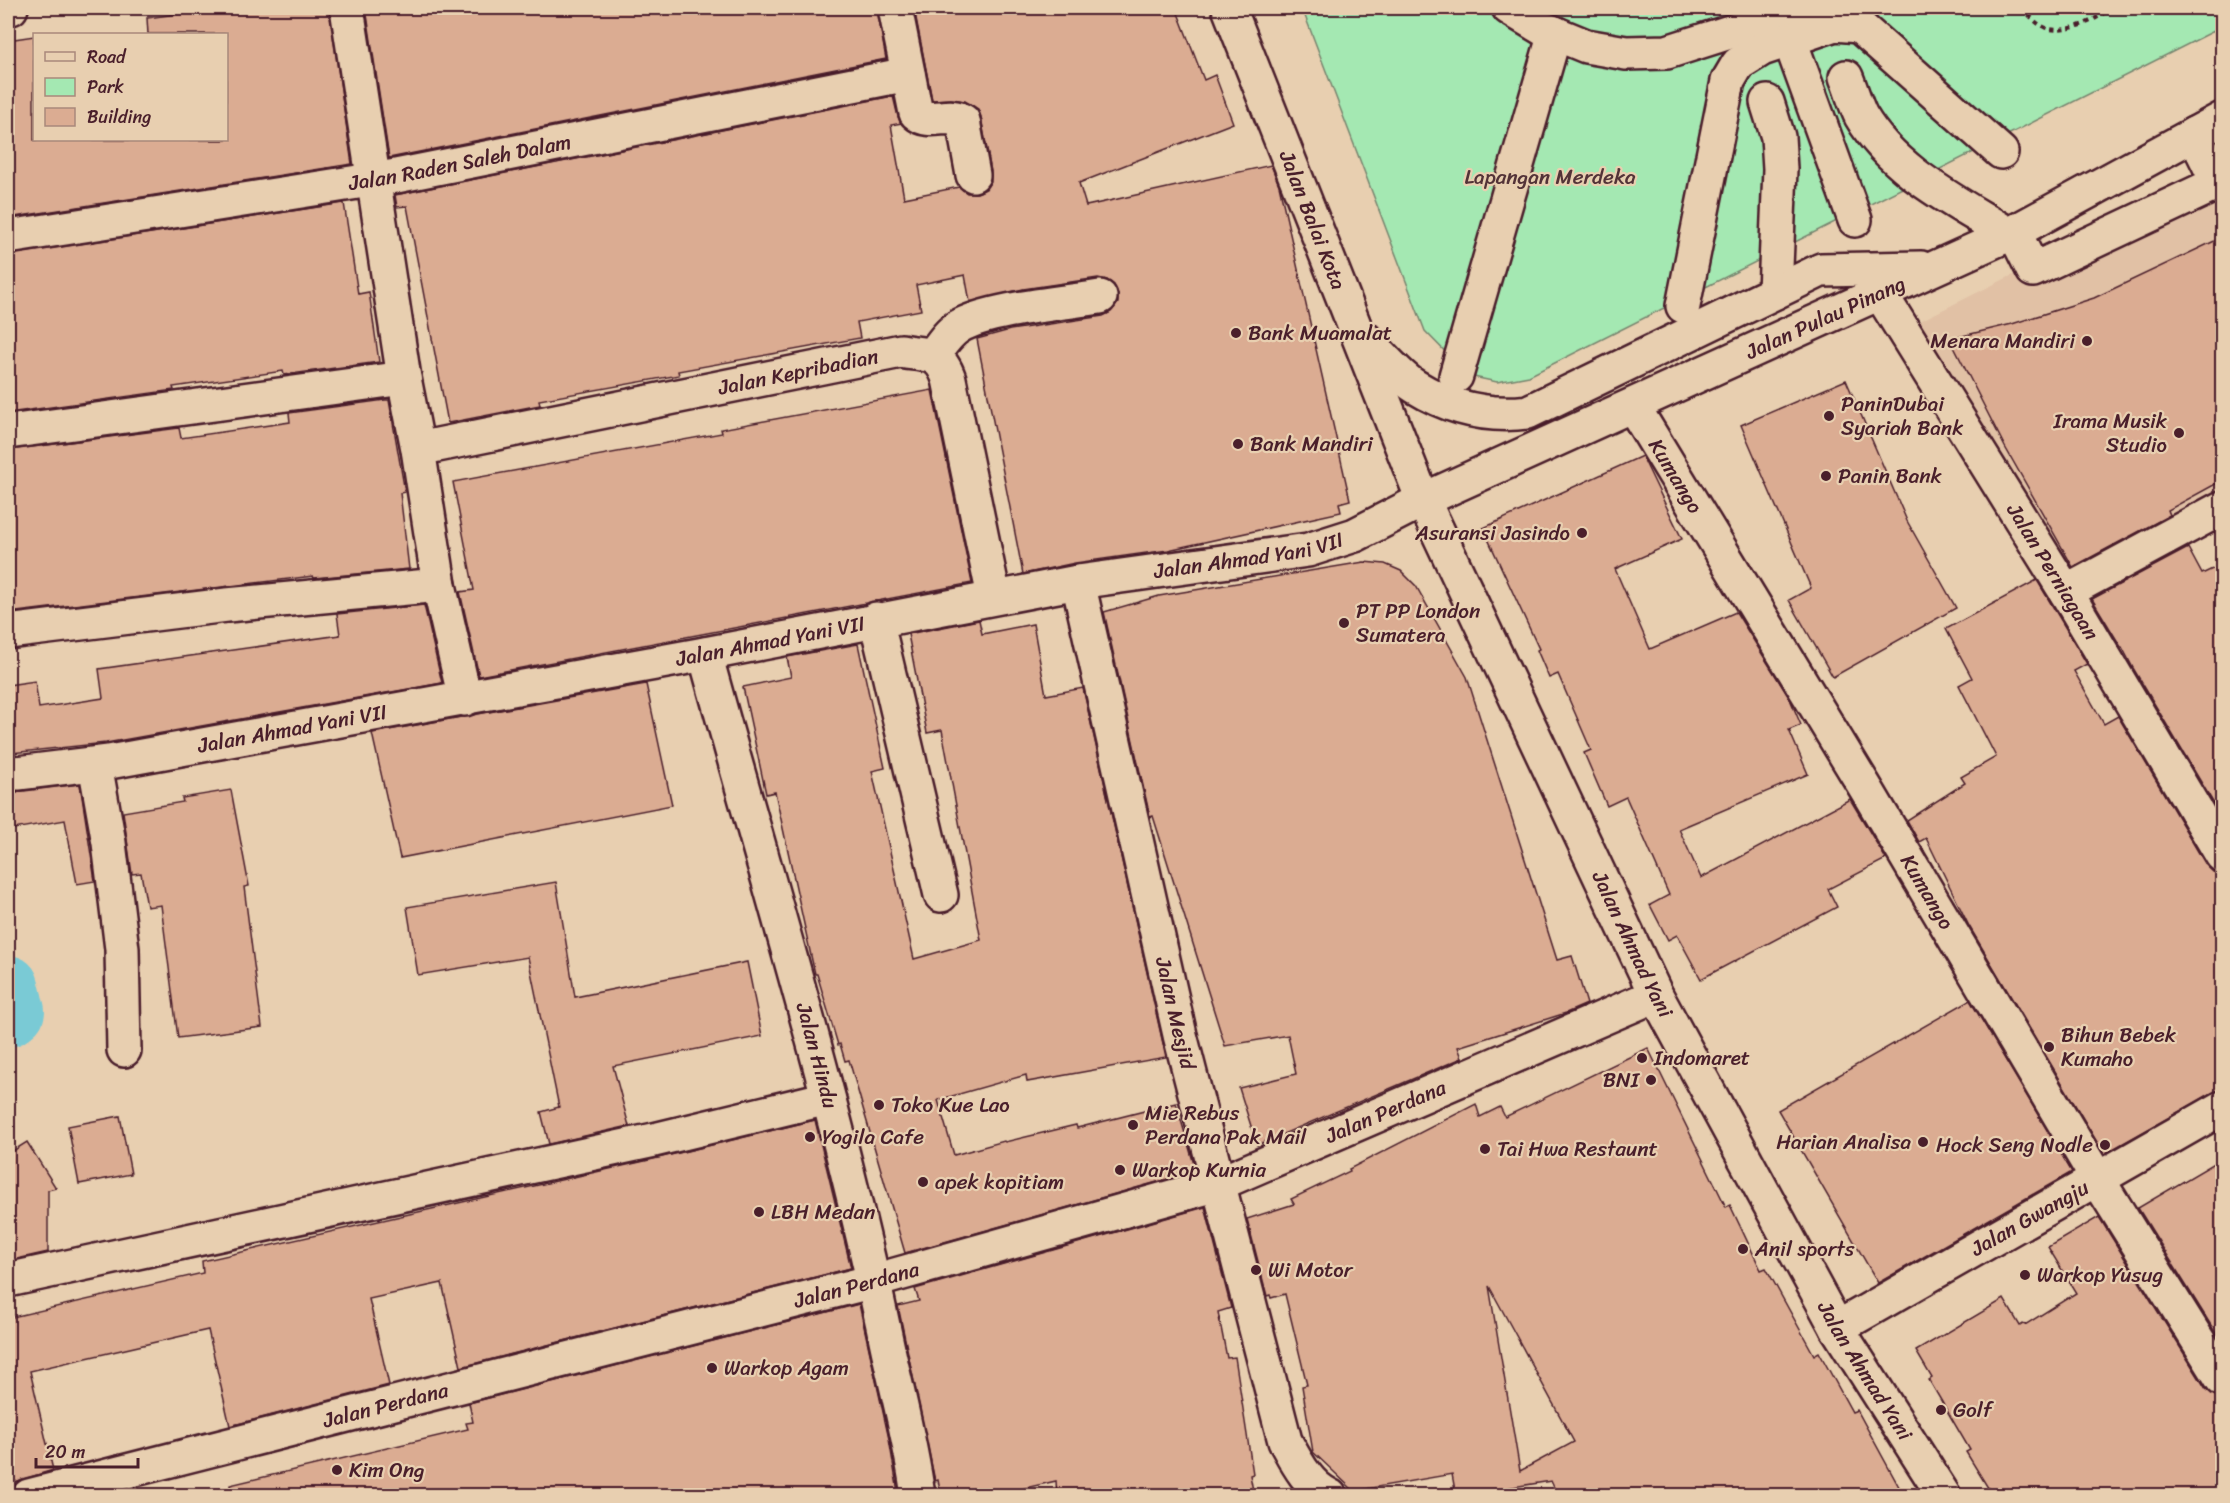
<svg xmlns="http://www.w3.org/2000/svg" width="2230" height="1503" font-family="Sriracha,sans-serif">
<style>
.built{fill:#e1c1a5}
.green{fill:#a4e8b2;stroke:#77846e;stroke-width:1.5}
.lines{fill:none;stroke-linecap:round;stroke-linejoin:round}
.river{stroke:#7acad5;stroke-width:62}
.building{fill:#dbac92;stroke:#4a1f2b;stroke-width:1.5;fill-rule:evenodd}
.minor-casing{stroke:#4a1f2b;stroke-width:38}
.major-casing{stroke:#4a1f2b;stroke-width:38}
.path{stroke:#4a1f2b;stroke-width:4;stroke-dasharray:4.5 4.5;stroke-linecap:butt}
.minor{stroke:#e8cfb0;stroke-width:33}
.major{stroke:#e8cfb0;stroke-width:33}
.poi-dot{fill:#4a1f2b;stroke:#e8cfb0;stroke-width:2}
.labels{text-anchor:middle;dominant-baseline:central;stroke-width:4.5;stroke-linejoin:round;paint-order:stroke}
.street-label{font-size:21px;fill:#4a1f2b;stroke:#e8cfb0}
.park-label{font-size:21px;fill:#533338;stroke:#e8cfb0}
.poi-label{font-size:21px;fill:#4a1f2b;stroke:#e8cfb0;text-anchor:start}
</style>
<rect width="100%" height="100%" fill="#e8cfb0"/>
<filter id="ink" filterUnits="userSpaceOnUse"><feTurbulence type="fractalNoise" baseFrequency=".0167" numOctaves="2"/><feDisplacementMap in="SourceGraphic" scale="12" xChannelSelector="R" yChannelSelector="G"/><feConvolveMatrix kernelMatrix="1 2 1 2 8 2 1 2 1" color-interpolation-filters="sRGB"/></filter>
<g filter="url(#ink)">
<path class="built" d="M2222,171V497L2067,581L1916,323Z"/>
<path class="green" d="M1302,8H2222V27L1529,376L1497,382L1469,376L1425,331Z"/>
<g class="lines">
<path class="river" d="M8,986L14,1011L8,1016"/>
</g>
<g class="building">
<path d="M221,8H329L352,164L8,218V153L12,152L8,123V40L34,36V140H226V34H148L147,18Z"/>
<path d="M366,8H877L886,59L389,158Z"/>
<path d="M914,8H1176L1204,80L1215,75L1233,123L1079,183L1086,206L1271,165L1279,185L1350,500L1339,503L1341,512L1168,550L1075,563L1023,574L977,339L1010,330L1103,316L1111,312L1118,303V294L1114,285L1107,280L1098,278L1023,289L970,302L965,275L916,285L921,310L857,322L860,338L678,371L679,375L539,400L540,405L448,423L407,206L397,207L395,195L893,96L898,117L902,123L891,125L904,198L959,187L967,193H977L986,189L991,181V172L981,117L978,109L965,101L951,99L932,100Z"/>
<path d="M344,203L358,294L369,292L379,362L284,375L283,371L173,387L174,390L8,413V255Z"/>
<path d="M2223,237V480L2168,510L2170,515L2073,567L2005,447L1950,339L2012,324L2094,298Z"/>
<path d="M1846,380L1907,521L1956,608L1833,677L1789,600L1811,588L1741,425Z"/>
<path d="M932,390L972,583L479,676L460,592L474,590L453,482L722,433L721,429Z"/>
<path d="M385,400H389L405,492L400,493L409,569L314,578L313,576L8,613V450L179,428L181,438L290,422L289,413Z"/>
<path d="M1642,456L1682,539L1615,569L1650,649L1736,612L1790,699L1801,725L1789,730L1808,774L1679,829L1701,878L1850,799L1886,859L1828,889L1837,907L1701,979L1677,935L1668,940L1650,905L1669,895L1626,797L1607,806L1584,753L1591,750L1558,674L1549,678L1537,650L1539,649L1483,528Z"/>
<path d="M2188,548L2202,574L2223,564V819L2133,668L2122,647H2121L2092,599Z"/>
<path d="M1364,562L1385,564L1401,571L1416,586L1467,677L1557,960L1572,956L1587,1004L1566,1013L1458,1047L1462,1058L1257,1145L1239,1088L1296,1074L1288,1035L1225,1046L1153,816L1150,817L1104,612L1159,596Z"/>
<path d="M2037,580L2087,664L2074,671L2104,724L2118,716L2206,865L2213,872L2223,874V1087L2104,1154L1969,926L1926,838L1919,842L1907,820L1965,783L1961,777L1996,757L1959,685L1972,678L1946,629Z"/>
<path d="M424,605L442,683L106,743L11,753L8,730V685L35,681L39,708L103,698L99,669L340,635L337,614Z"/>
<path d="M979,620L982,634L1033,624L1046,695L1083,688L1166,1057L1027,1082L1026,1075L938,1100L954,1155L1004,1141L1005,1142L1076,1125L1077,1128L1176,1103L1196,1171L905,1253L849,1060L845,1061L840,1044L838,1045L817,974H815L775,792L766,794L743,687L791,677L787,657L858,644L885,768L872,771L914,959L981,940L942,730L927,733L908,634Z"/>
<path d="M646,684L672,805L400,858L372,733Z"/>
<path d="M80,784L95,881L77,884L65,820L14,829L8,795L17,793L16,792Z"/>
<path d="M231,790L249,886L244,887L262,1027L178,1038L161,905L147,907L141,873L132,874L123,812L183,802L182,798Z"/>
<path d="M556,882L575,997L747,962L762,1036L613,1066L629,1126L549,1144L541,1112L559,1107L528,957L418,975L407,907Z"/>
<path d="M1970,1000L2072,1172L1878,1283L1778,1110Z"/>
<path d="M1648,1048L1726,1207L1730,1205L1761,1270L1766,1268L1814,1355L1819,1352L1852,1412L1857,1410L1904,1496H1558L1551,1481L1456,1496L1452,1474L1354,1491L1313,1452L1302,1386L1307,1385L1285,1294L1271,1298L1270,1295L1267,1296L1247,1219L1294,1204L1291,1199L1350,1171L1349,1169L1476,1104L1480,1117L1500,1107L1505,1117ZM1489,1286L1574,1442L1520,1471Z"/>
<path d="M120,1116L131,1174L79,1184L68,1126Z"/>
<path d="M815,1120L851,1268L461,1367L442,1283L369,1299L389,1385L230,1426L208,1330L30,1371L53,1470L8,1484V1318L203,1273L202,1261L658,1158Z"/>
<path d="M27,1142L56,1188L48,1190V1252L8,1261V1154Z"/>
<path d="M2223,1158V1331L2217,1335L2138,1208Z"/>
<path d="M1205,1207L1231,1308L1218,1312L1227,1358L1235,1357L1253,1474L1250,1475L1254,1496H1057L1056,1481L990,1496H941L938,1480L935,1481L898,1306L919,1301L915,1289Z"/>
<path d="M2099,1217L2206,1389L2216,1396L2223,1406V1496H1993L1966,1452L1970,1450L1929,1380L1932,1378L1916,1351L2004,1299L2020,1326L2023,1324L2025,1325L2076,1293L2048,1247Z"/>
<path d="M859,1304L889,1439L898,1492L884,1496H231L230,1485L468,1429L466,1423L473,1422L469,1403Z"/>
</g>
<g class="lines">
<g class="minor-casing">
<g id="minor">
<path d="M8,8H11"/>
<path d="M347,8L404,378L418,449L439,585L465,699"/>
<path d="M895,8L916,113C930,126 949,111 963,121L973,175"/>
<path d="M1509,8L1542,28L1586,46L1626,53L1667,52L1805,8"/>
<path d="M1789,38L1855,220"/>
<path d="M1846,77C1851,89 1855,104 1861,116C1894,172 1955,201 2008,234"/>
<path d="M1767,102L1778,137L1780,169L1775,292"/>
<path d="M2014,232L2033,270L2218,183L2194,134"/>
<path id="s1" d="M8,237L396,176L908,74"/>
<path id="s2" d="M1880,293L2066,592L2222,855"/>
<path d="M1683,306L1728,81L1738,64L1762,49L1835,24L1859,26L2001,152"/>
<path d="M933,355C940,346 948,333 958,327C988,309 1063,303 1100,297"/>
<path d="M1456,376L1555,33"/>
<path id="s3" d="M1633,406L1865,787L2098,1180L2222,1379"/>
<path d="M8,432L404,378"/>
<path id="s4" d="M418,449L901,351C926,356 939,350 949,379L994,597"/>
<path id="s5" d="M1078,582L1180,1035L1285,1441C1296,1461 1308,1486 1330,1496"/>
<path d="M2066,592L2222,508"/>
<path d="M876,619L941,895"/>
<path d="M8,632L227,605L439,585"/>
<path id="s6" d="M705,654C767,880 837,1106 885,1335C896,1389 911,1441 918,1496"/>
<path d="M95,764L109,843L122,949L124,1050"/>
<path id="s7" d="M8,772L18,773L109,762L705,654L1078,582L1308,550L1355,535L1423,500"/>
<path d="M8,1280L654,1140L828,1098"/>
<path id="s8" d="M1837,1328L2222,1108"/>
</g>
</g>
<g class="major-casing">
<g id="major">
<path id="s9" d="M1229,8L1423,500L1656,995L1837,1328L1944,1496"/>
<path d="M1364,338C1379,352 1399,377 1416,387C1450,408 1488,417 1528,412L1821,270L1921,268"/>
<path id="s10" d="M1423,500L2014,232L2222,119"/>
<path id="s11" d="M29,1496L874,1281L1218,1184L1656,995"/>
</g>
</g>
<path class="path" d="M2023,8C2029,15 2035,23 2044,27C2062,36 2097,21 2110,8"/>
<use href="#minor" class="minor"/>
<use href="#major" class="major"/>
</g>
</g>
<g class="poi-dot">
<circle cx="1236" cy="333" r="6"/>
<circle cx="2087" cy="341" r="6"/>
<circle cx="1829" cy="416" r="6"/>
<circle cx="2179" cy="433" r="6"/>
<circle cx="1238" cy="444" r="6"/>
<circle cx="1826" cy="476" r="6"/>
<circle cx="1582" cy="533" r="6"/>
<circle cx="1344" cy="623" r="6"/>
<circle cx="2049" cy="1047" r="6"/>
<circle cx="1642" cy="1058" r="6"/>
<circle cx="1651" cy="1080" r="6"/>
<circle cx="879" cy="1105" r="6"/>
<circle cx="1133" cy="1125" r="6"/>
<circle cx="810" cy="1137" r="6"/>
<circle cx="1923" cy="1142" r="6"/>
<circle cx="2105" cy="1145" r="6"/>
<circle cx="1485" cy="1149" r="6"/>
<circle cx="1120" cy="1170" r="6"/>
<circle cx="923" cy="1182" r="6"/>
<circle cx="759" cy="1212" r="6"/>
<circle cx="1743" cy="1249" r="6"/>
<circle cx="1256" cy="1270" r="6"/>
<circle cx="2025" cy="1275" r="6"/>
<circle cx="712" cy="1368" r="6"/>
<circle cx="1941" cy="1410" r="6"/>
<circle cx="337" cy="1470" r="6"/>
</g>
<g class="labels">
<g class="street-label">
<text stroke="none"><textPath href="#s1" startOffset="458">Jalan Raden Saleh Dalam</textPath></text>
<text stroke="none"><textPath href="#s9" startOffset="228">Jalan Balai Kota</textPath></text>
<text stroke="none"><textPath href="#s10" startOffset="442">Jalan Pulau Pinang</textPath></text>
<text stroke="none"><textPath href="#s4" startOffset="388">Jalan Kepribadian</textPath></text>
<text stroke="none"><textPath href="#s3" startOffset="82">Kumango</textPath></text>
<text stroke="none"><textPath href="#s7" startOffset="1260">Jalan Ahmad Yani VII</textPath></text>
<text stroke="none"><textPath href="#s2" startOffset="328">Jalan Perniagaan</textPath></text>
<text stroke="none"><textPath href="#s7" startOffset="774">Jalan Ahmad Yani VII</textPath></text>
<text stroke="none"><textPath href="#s7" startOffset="288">Jalan Ahmad Yani VII</textPath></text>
<text stroke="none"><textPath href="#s3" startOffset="568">Kumango</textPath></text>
<text stroke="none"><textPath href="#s9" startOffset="1020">Jalan Ahmad Yani</textPath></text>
<text stroke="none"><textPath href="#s5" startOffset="442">Jalan Mesjid</textPath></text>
<text stroke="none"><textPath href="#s6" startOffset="417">Jalan Hindu</textPath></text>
<text stroke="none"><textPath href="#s11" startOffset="1412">Jalan Perdana</textPath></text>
<text stroke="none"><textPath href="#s8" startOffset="222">Jalan Gwangju</textPath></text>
<text stroke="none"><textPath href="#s11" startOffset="854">Jalan Perdana</textPath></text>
<text stroke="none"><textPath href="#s9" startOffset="1506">Jalan Ahmad Yani</textPath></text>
<text stroke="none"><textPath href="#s11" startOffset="368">Jalan Perdana</textPath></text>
</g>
<g class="park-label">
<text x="1550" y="177">Lapangan Merdeka</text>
</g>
<g class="poi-label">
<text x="1248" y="333">Bank Muamalat</text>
<text x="2075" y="341" text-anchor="end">Menara Mandiri</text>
<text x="1841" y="404">PaninDubai<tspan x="1841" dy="24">Syariah Bank</tspan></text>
<text x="2167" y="421" text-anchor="end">Irama Musik<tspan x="2167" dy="24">Studio</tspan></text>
<text x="1250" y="444">Bank Mandiri</text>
<text x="1838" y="476">Panin Bank</text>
<text x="1570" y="533" text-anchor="end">Asuransi Jasindo</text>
<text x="1356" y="611">PT PP London<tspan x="1356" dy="24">Sumatera</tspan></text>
<text x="2061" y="1035">Bihun Bebek<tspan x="2061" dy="24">Kumaho</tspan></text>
<text x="1654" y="1058">Indomaret</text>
<text x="1639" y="1080" text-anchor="end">BNI</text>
<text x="891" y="1105">Toko Kue Lao</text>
<text x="1145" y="1113">Mie Rebus<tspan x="1145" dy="24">Perdana Pak Mail</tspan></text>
<text x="822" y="1137">Yogila Cafe</text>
<text x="1911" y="1142" text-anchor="end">Harian Analisa</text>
<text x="2093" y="1145" text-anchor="end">Hock Seng Nodle</text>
<text x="1497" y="1149">Tai Hwa Restaunt</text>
<text x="1132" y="1170">Warkop Kurnia</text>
<text x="935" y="1182">apek kopitiam</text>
<text x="771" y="1212">LBH Medan</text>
<text x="1755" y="1249">Anil sports</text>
<text x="1268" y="1270">Wi Motor</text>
<text x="2037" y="1275">Warkop Yusug</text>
<text x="724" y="1368">Warkop Agam</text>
<text x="1953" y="1410">Golf</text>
<text x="349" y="1470">Kim Ong</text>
</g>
</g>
<rect width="2230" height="1503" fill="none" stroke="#e8cfb0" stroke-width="30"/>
<rect x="15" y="15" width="2200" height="1473" fill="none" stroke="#4a1f2b" stroke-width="2" filter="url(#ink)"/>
<rect x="33" y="33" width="195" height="108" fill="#e8cfb0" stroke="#a9897b" stroke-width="1.5"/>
<rect x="45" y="52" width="30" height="9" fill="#e8cfb0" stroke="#a9897b" stroke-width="1.5"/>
<text x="87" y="63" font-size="18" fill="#4a1f2b">Road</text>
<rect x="45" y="78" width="30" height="18" fill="#a4e8b2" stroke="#a9897b" stroke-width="1.5"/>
<text x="87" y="93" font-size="18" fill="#4a1f2b">Park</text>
<rect x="45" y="108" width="30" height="18" fill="#dbac92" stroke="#a9897b" stroke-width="1.5"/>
<text x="87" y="123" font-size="18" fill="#4a1f2b">Building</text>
<path d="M36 1458v9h102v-9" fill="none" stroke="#4a1f2b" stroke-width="3"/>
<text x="45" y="1458" font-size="18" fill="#4a1f2b" stroke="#e8cfb0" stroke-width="4.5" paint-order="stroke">20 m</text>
</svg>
